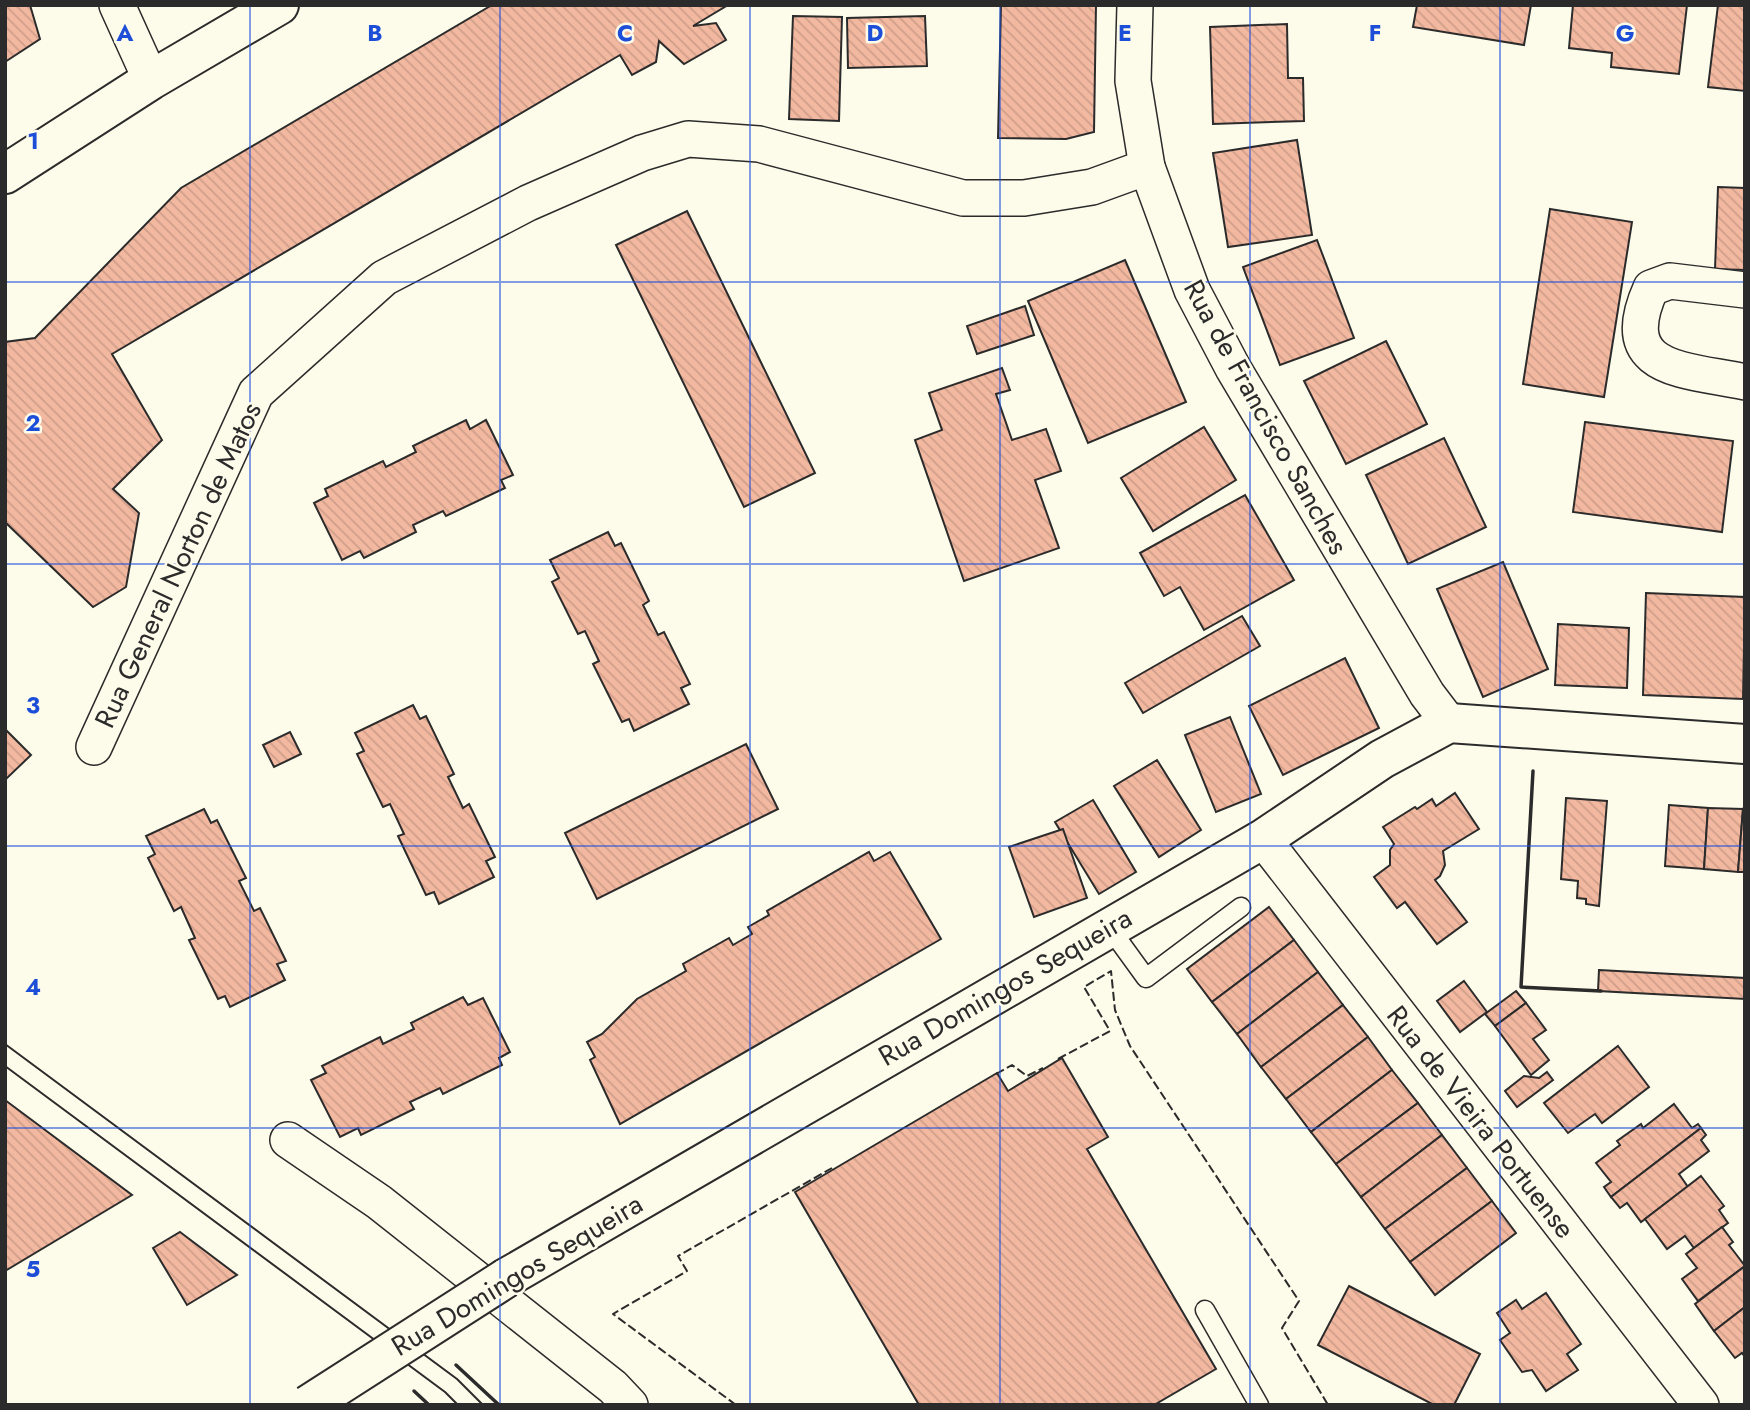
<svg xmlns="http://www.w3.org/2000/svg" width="1750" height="1410" font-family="Jost,sans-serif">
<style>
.building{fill:url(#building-back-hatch);stroke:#2b2b2b;stroke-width:2}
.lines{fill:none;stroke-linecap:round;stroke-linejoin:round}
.lane-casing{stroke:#2b2b2b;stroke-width:21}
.street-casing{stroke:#2b2b2b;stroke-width:38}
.secondary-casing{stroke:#2b2b2b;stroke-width:42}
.lane{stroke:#fdfbea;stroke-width:18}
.street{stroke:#fdfbea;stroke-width:35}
.secondary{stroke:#fdfbea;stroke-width:38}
.tram{stroke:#2b2b2b;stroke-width:2}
.secondary-bridge-casing{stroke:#2b2b2b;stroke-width:42;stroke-linecap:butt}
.secondary-bridge{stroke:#fdfbea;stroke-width:38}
.fence{stroke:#2b2b2b;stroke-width:2;stroke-dasharray:9 3.5;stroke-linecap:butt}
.wall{stroke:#2b2b2b;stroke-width:3.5}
.grid{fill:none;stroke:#1d4ed8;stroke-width:2;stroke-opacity:0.55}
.labels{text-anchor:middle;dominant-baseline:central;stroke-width:5;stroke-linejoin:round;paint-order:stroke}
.street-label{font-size:28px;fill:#2b2b2b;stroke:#fdfbea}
.grid-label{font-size:23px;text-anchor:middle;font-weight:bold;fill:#1d4ed8;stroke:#fdfbea;stroke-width:5;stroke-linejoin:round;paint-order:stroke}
</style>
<defs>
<pattern id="building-back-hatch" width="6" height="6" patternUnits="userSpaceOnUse" patternTransform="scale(1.75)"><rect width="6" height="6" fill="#f2b8a0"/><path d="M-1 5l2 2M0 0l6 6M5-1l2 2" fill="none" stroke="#d09e8a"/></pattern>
</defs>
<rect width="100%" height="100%" fill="#fdfbea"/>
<g class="building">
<path d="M5,5H30L40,39L5,62Z"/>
<path d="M492,5H728L693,26L716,23L726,40L684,64L659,41L656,62L632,75L620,55L112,354L162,440L113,489L139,513L126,587L93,607L5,522V342L35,338L181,188Z"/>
<path d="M1001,5H1096L1094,132L1066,139L998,138Z"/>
<path d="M1417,5H1531L1524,45L1413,27Z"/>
<path d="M1573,5H1687L1679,74L1611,67L1612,53L1569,48Z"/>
<path d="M1718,5H1745V91L1708,87Z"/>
<path d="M793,16L842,17L839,121L789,119Z"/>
<path d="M925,16L927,66L848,68L847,18Z"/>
<path d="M1287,24L1288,78H1303L1304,121L1213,124L1210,27Z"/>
<path d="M1297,140L1312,235L1228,247L1213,153Z"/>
<path d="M1718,187L1745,188V270L1715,269Z"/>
<path d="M1550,209L1632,222L1604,397L1523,384Z"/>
<path d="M687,211L815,473L744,507L616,245Z"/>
<path d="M1317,240L1354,338L1280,365L1243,267Z"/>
<path d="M1125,260L1186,402L1088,443L1028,301Z"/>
<path d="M1025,306L1034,335L977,354L967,326Z"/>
<path d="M1386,341L1427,424L1346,464L1304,381Z"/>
<path d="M1002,368L1010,390L996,394L1012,440L1046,429L1061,471L1035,480L1059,548L964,581L915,440L942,430L929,393Z"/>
<path d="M466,420L470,429L486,420L513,475L501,480L505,488L446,516L443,511L413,525L416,532L364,558L360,551L342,560L314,503L328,496L325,489L383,461L386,467L416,452L413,446Z"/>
<path d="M1585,422L1733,441L1722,532L1573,512Z"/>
<path d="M1204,427L1236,480L1153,531L1121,478Z"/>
<path d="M1444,438L1486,527L1408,564L1366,475Z"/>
<path d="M1245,495L1294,580L1204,630L1180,587L1164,596L1140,553Z"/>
<path d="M608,532L615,546L621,543L649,601L643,605L658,635L664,632L690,684L681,688L689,704L634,731L629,719L622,722L593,664L599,661L585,631L578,634L552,582L559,578L550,560Z"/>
<path d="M1503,562L1548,669L1483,697L1437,589Z"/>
<path d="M1646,593L1745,597L1743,699L1643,695Z"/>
<path d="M1242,616L1260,646L1143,713L1125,683Z"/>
<path d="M1558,624L1629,628L1627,688L1555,685Z"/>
<path d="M1345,658L1379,728L1283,775L1249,706Z"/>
<path d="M413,705L420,719L426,716L454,774L448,777L463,808L469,804L495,857L486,861L494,877L439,904L434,892L426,895L398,836L404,834L390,804L383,807L357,754L364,751L355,733Z"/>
<path d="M1230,717L1261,794L1216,812L1185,735Z"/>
<path d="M5,729L31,755L5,780Z"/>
<path d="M290,732L301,754L274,767L263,745Z"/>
<path d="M746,744L778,809L597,899L565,833Z"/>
<path d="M1157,760L1201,830L1159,857L1114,786Z"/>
<path d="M1455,793L1479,829L1443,851L1445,865L1440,876L1435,880L1467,922L1437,944L1405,902L1397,908L1374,877L1390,865V850L1394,844L1383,827L1415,807L1417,809L1432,799L1436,806Z"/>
<path d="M1566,798L1607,801L1599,906L1586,904V899L1577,898L1578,881L1561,879Z"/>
<path d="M1093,800L1136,872L1099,894L1055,822Z"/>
<path d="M1669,805L1708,808L1704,869L1665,866Z"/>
<path d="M1708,808L1743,809L1738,872L1704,869Z"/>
<path d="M204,809L211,823L217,820L246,878L239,881L254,911L260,908L286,961L277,964L285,980L230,1007L225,996L218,999L189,940L195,938L181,907L174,911L148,858L155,854L146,836Z"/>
<path d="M1743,809L1745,810V872H1738Z"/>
<path d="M1063,829L1087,898L1034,917L1009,847Z"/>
<path d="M869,852L874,861L890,852L941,939L620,1124L590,1060L595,1057L587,1042L602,1034L637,999L686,971L683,964L729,938L733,945L752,934L748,927L769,915L767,911Z"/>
<path d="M1269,907L1294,940L1212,1002L1187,969Z"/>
<path d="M1294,940L1318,972L1237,1034L1212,1002Z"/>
<path d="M1599,970L1745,978V999L1598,991Z"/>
<path d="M1318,972L1343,1005L1261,1067L1237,1034Z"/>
<path d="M1464,981L1487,1012L1460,1032L1437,1001Z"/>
<path d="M1516,991L1526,1003L1495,1026L1485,1014Z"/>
<path d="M463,997L468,1005L483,998L510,1052L499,1058L502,1065L443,1094L440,1088L410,1102L414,1109L361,1135L358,1128L340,1137L311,1080L326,1073L322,1066L380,1037L383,1044L414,1029L411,1023Z"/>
<path d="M1526,1003L1546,1030L1533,1039L1549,1060L1531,1075L1495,1026Z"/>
<path d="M1343,1005L1368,1037L1286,1099L1261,1067Z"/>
<path d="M1368,1037L1392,1070L1311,1132L1286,1099Z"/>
<path d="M1618,1046L1649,1087L1602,1123L1595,1114L1568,1133L1544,1103Z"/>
<path d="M1062,1058L1108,1137L1087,1149L1216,1369L1154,1405H919L795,1192L997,1073L1008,1091Z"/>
<path d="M1392,1070L1418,1103L1336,1164L1311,1132Z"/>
<path d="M1547,1072L1553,1080L1517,1107L1505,1091L1524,1076L1539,1078Z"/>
<path d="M5,1100L132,1195L5,1271Z"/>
<path d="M1418,1103L1442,1135L1361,1197L1336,1164Z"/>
<path d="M1674,1104L1692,1128L1698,1124L1701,1128L1611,1197L1604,1187L1611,1182L1596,1163L1620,1145L1617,1141L1641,1124L1643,1128Z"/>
<path d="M1701,1128L1706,1135L1701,1140L1709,1151L1679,1174L1688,1187L1641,1222L1627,1203L1620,1208L1611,1197Z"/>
<path d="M1442,1135L1467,1168L1385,1229L1361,1197Z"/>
<path d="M1467,1168L1492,1201L1410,1262L1385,1229Z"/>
<path d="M1701,1176L1724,1206L1719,1210L1728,1223L1694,1248L1685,1236L1667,1249L1645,1219Z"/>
<path d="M1492,1201L1516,1233L1435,1295L1410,1262Z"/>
<path d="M1722,1227L1733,1242L1729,1245L1745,1266L1698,1301L1682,1279L1697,1268L1686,1254Z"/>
<path d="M180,1232L237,1275L187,1305L153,1248Z"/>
<path d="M1745,1266V1307L1714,1331L1695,1304Z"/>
<path d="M1349,1286L1480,1354L1454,1405H1434L1318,1345Z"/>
<path d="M1546,1293L1581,1344L1567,1354L1578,1370L1546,1391L1532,1370L1522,1372L1500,1340L1510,1333L1497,1313L1516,1300L1522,1309Z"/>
<path d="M1745,1307V1357L1742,1353L1735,1358L1714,1331Z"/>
</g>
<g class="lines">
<g class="lane-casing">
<g id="lane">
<path d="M1109,927L1146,978L1241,907"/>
<path d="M1205,1310L1259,1405"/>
</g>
</g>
<g class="street-casing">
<g id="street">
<path d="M117,5L151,80"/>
<path d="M1135,5L1133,81L1147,167L1192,290L1233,368L1427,694L1449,723"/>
<path d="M1745,290L1670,281L1651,288C1613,372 1684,369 1745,382"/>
<path d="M94,747L256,393L384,278L528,203L642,153L688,139L759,144L963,198H1024L1092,187L1147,167"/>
<path d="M1263,839L1701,1405"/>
<path d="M288,1140L379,1202L613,1387L630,1405"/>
</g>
</g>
<g class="secondary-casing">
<g id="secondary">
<path d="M5,174L151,80L279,5"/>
<path d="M506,1278L1263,839L1382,759L1449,723L1745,744"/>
</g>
</g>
<use href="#lane" class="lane"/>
<use href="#street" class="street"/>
<use href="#secondary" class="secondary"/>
<g class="tram">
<path d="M5,1044L457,1379L483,1405"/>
<path d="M5,1066L445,1392L458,1405"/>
</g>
<g class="secondary-bridge-casing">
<path id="secondary-bridge" d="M308,1405L506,1278"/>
</g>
<use href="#secondary-bridge" class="secondary-bridge"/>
<g class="fence">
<path d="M1058,1059L1110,1031L1084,987L1111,971L1115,1010L1130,1046L1299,1301L1282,1328L1328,1405"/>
<path d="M996,1074L1012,1065L1027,1076L1043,1068"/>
<path d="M736,1405L613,1314L687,1271L678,1256L832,1168"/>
</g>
<g class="wall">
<path d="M1533,771L1521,987L1601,991"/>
<path d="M456,1365L499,1405"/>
<path d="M414,1391L429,1405"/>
</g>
</g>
<path class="grid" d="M250,5V1405M500,5V1405M750,5V1405M1000,5V1405M1250,5V1405M1500,5V1405M5,282H1745M5,564H1745M5,846H1745M5,1128H1745"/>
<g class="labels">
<g class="street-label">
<text transform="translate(1266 417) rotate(61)">Rua de Francisco Sanches</text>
<text transform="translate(178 565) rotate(-65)">Rua General Norton de Matos</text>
<text transform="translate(1005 987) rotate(-30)">Rua Domingos Sequeira</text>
<text transform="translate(1481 1122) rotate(52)">Rua de Vieira Portuense</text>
<text transform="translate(517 1275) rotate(-31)">Rua Domingos Sequeira</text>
</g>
</g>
<g class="grid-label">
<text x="125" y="41">A</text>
<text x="375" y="41">B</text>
<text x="625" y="41">C</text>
<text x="875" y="41">D</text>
<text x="1125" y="41">E</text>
<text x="1375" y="41">F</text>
<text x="1625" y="41">G</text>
<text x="33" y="149">1</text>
<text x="33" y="431">2</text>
<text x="33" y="713">3</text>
<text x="33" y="995">4</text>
<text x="33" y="1277">5</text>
</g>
<rect width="1750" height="1410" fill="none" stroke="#2b2b2b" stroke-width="14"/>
</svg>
